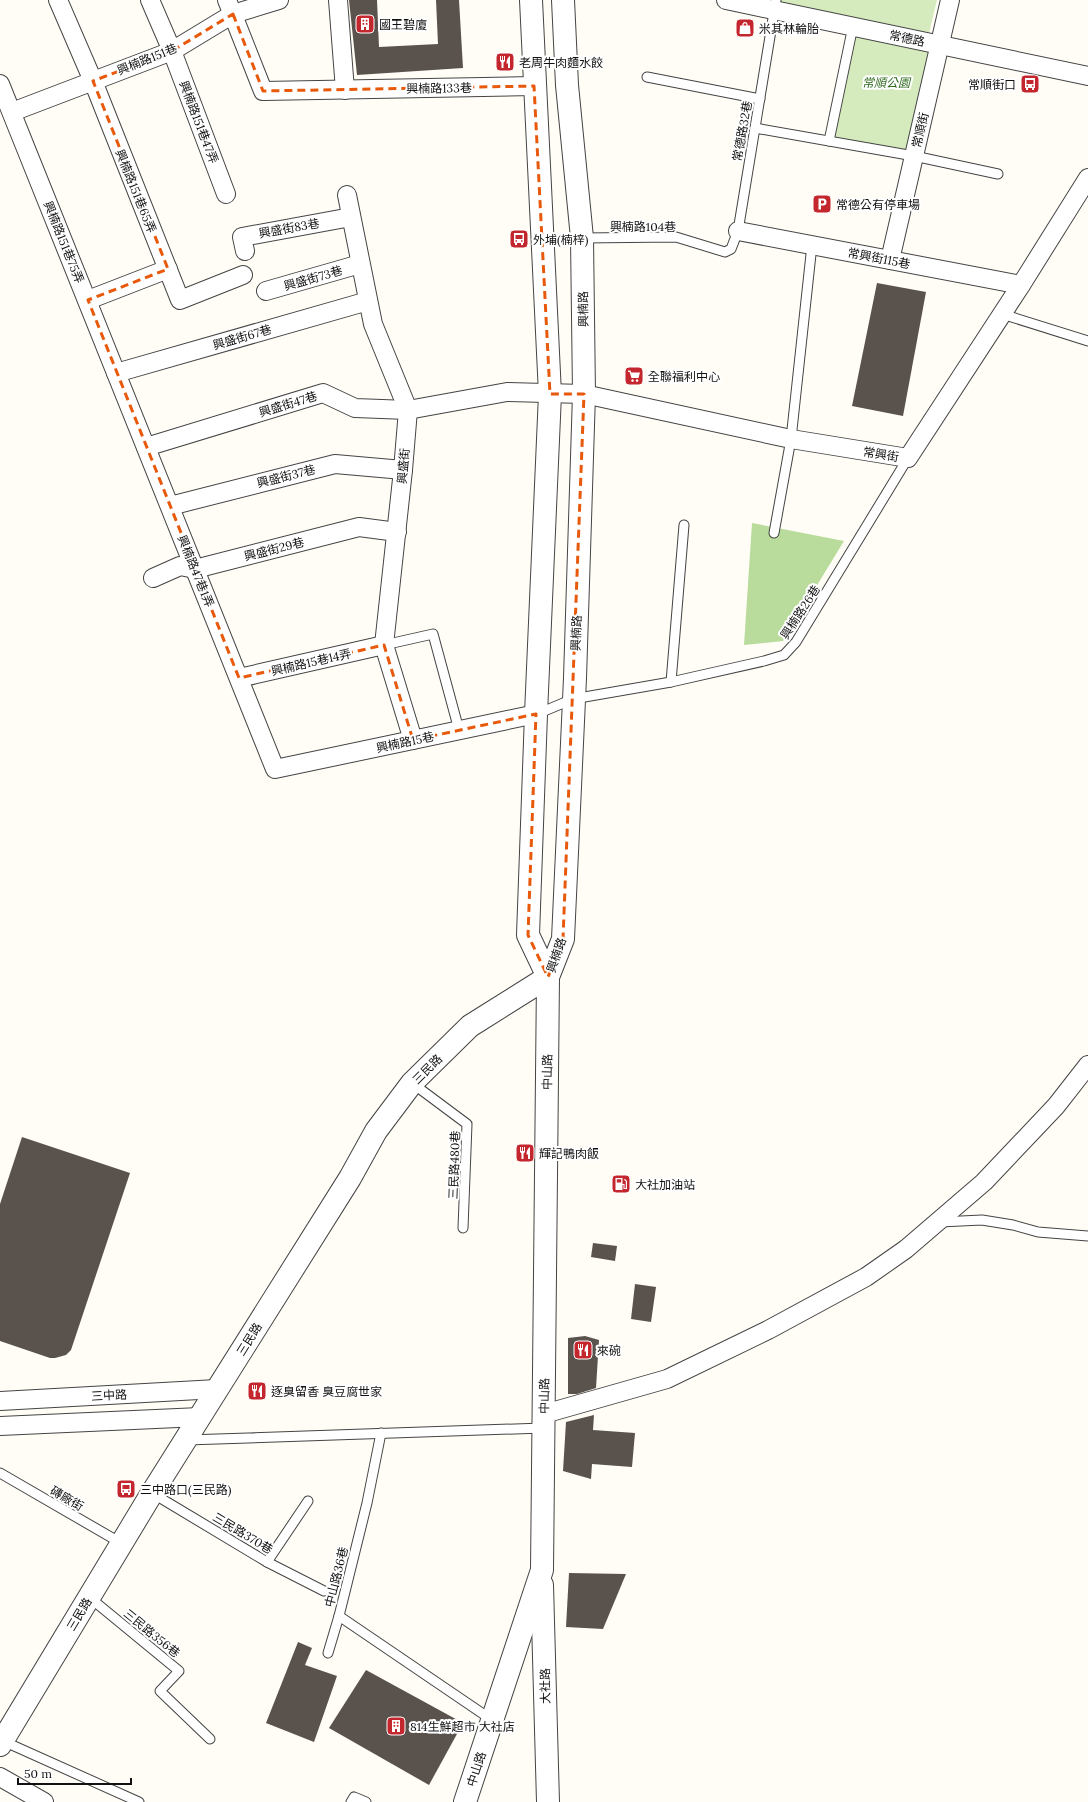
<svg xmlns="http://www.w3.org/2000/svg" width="1088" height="1802" font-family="Lora,'Noto Sans TC',serif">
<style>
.green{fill:#d5ebbd}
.forest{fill:#b9dc9c}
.building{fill:#5a524d}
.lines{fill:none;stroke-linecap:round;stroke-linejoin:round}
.service-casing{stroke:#444;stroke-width:11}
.minor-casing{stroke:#444;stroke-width:20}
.tertiary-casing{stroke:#444;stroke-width:24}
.service{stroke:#fff;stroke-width:9}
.minor{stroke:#fff;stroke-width:18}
.tertiary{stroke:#fff;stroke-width:22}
.marked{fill:none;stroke:#e8590c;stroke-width:3;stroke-dasharray:8 5;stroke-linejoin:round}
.labels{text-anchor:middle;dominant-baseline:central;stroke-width:4;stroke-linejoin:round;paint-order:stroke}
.poi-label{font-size:12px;fill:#111;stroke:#fff;text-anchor:start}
.street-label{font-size:12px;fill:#111;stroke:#fff}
.park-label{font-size:12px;font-style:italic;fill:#2f6b1f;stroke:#fff}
</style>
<rect width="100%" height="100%" fill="#fffdf5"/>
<g class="green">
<path d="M769,0H937L929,33Z"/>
<path d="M853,26L940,45L914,156L829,141Z"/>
</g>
<path class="forest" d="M752,523L844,541L783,641L744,645Z"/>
<g class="building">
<path d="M349,0H377L379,47L438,44L436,0H459L463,68L357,75Z"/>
<path d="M877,283L926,292L903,416L852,406Z"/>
<path d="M22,1137L130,1173L71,1350L66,1355L55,1358H50L0,1341V1204Z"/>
<path d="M593,1243L617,1246L615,1261L591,1257Z"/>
<path d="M635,1284L656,1287L651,1322L631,1319Z"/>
<path d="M585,1336L599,1340L596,1388L577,1394H568V1338Z"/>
<path d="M594,1415L593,1430L635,1433L632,1467L592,1464L591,1479L563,1471L566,1422Z"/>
<path d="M569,1573L626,1574L603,1629L566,1627Z"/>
<path d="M298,1642L312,1648L305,1665L337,1676L314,1742L266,1723Z"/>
<path d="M366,1670L463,1723L429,1785L329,1728Z"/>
</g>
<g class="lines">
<g class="service-casing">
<g id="service">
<path d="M647,77L760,99"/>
<path d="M755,128L914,156L998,174"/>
<path d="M829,141L853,26"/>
<path d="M582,238L676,237L725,252L731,249L738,231L776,0"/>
<path d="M1002,314L1088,341"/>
<path d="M774,533L791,439L812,245"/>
<path d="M384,645L433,634L459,730"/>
<path d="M671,682L684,525"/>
<path d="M537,714L573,699L671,682L764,661L784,655L796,642L908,458"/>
<path d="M412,1083L467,1124L463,1228"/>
<path d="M940,1222L982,1220L1013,1225L1038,1232L1088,1236"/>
<path d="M381,1433L367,1503L339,1616L492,1720"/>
<path d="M186,1440L543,1428"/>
<path d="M0,1473L121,1543"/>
<path d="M152,1493L267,1562L324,1591"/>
<path d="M267,1562L308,1501"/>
<path d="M89,1597L179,1671L160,1691L210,1739"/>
<path d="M328,1653L339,1616"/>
<path d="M3,1741L139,1802"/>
<path d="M351,1802L354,1797L366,1802"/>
</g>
</g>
<g class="minor-casing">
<g id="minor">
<path d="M58,0L93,81L180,300L243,275"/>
<path d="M150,0L172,51L226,194"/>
<path d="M227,0L263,91L534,86"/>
<path d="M338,0L345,90"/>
<path d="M726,0L1088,76"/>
<path d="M0,84L275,769L536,714"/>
<path d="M12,112L172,51L233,14L279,0"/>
<path d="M347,195L373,324L408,410L403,470L384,645L413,740"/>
<path d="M738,231L1021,285"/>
<path d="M245,251L242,237L351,217"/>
<path d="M890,260L950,0"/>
<path d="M266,291L360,264"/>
<path d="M88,300L168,269"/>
<path d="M116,373L368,301"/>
<path d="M146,447L323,393L355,408L408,410L507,392L584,394L791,439L908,458L1021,285L1088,178"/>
<path d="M170,506L335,464L403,470"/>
<path d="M153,578L180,566L195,569L359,527L397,532"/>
<path d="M239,678L384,645"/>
<path d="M0,1401L217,1389"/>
<path d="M544,1414L667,1379L768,1330L866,1277L906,1249L984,1182L1056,1106L1088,1065"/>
<path d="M0,1426L200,1417"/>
<path d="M0,1777L44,1802"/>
</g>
</g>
<g class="tertiary-casing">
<g id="tertiary">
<path d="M531,0L550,394L536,714L528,935L548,977"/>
<path d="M542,1585L548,1802"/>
<path d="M0,1745L152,1493L350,1178L376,1131L412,1083L470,1026L548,977"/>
<path d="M465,1802L542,1570L548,977L563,939L575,678L584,394L582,238L567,85L563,0"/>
</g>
</g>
<use href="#service" class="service"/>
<use href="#minor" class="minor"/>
<use href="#tertiary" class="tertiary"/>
</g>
<path class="marked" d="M233,14L263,91L534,86L550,394H584L563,939L548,977L528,935L536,714L413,740L384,645L239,678L88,300L168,269L93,81L172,51Z"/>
<defs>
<g id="building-square" transform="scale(1)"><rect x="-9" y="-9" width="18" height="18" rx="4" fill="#c4262e" stroke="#fff"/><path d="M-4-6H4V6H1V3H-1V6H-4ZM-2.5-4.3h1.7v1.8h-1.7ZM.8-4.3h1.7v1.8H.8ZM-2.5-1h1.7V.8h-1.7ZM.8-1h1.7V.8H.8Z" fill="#fff"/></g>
<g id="shop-square" transform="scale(1)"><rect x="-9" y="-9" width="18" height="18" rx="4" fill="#c4262e" stroke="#fff"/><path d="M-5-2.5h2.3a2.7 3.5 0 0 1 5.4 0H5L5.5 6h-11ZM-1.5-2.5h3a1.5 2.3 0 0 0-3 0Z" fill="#fff"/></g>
<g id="restaurant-square" transform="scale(1)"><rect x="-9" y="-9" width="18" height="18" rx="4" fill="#c4262e" stroke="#fff"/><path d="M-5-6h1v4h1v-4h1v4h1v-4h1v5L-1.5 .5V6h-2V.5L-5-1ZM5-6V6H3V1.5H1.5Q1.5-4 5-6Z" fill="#fff"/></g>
<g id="bus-square" transform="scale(1)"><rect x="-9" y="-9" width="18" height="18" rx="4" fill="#c4262e" stroke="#fff"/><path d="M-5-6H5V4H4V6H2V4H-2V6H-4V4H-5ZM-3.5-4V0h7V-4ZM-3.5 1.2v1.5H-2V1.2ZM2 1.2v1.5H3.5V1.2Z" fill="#fff"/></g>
<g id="parking-square" transform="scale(1)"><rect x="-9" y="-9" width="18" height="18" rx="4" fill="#c4262e" stroke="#fff"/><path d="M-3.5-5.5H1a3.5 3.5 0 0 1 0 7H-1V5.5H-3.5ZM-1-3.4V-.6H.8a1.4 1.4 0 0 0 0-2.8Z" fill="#fff"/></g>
<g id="supermarket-square" transform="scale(1)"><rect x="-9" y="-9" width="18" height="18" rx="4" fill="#c4262e" stroke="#fff"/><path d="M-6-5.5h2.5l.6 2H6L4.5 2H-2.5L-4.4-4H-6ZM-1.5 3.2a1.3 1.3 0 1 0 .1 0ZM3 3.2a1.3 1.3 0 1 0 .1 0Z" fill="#fff"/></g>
<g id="fuel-square" transform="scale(1)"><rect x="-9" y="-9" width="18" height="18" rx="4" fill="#c4262e" stroke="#fff"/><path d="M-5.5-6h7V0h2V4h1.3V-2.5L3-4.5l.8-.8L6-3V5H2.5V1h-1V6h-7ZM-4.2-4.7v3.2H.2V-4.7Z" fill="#fff"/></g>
</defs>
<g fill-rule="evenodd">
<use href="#building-square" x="365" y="24"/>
<use href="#shop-square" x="745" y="28"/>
<use href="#restaurant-square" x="505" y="62"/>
<use href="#bus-square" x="1030" y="84"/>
<use href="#parking-square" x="822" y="204"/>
<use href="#bus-square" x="519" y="239"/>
<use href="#supermarket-square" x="634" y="376"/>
<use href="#restaurant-square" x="525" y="1153"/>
<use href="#fuel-square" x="621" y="1184"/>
<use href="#restaurant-square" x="583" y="1350"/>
<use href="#restaurant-square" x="257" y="1391"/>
<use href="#bus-square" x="126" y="1489"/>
<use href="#building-square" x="396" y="1726"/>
</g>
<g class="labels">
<g class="poi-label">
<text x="379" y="24">國王碧廈</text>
<text x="759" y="28">米其林輪胎</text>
<text x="519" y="62">老周牛肉麵水餃</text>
<text x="1016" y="84" text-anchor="end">常順街口</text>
<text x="836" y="204">常德公有停車場</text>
<text x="533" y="239">外埔(楠梓)</text>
<text x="648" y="376">全聯福利中心</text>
<text x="539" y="1153">輝記鴨肉飯</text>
<text x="635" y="1184">大社加油站</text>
<text x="597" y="1350">來碗</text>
<text x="271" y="1391">逐臭留香 臭豆腐世家</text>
<text x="140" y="1489">三中路口(三民路)</text>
<text x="410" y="1726">814生鮮超市 大社店</text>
</g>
<g class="street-label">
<text transform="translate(907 38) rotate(12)">常德路</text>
<text transform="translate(147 59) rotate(-22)">興楠路151巷</text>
<text transform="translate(439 88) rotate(-1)">興楠路133巷</text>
<text transform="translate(199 122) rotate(69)">興楠路151巷47弄</text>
<text transform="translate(920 130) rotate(-77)">常順街</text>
<text transform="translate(742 131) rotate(-80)">常德路32巷</text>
<text transform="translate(136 191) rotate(68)">興楠路151巷65弄</text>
<text x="643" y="226">興楠路104巷</text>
<text transform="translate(289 228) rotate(-10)">興盛街83巷</text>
<text transform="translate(64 242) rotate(68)">興楠路151巷75弄</text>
<text transform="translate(879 258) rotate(11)">常興街115巷</text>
<text transform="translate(313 278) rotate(-16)">興盛街73巷</text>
<text transform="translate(583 309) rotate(-91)">興楠路</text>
<text transform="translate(242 337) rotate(-16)">興盛街67巷</text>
<text transform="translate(288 404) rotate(-17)">興盛街47巷</text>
<text transform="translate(881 454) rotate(9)">常興街</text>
<text transform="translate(403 466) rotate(-85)">興盛街</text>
<text transform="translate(286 476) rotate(-14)">興盛街37巷</text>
<text transform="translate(274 549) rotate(-14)">興盛街29巷</text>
<text transform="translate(196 571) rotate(68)">興楠路47巷1弄</text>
<text transform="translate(800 612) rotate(-57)">興楠路26巷</text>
<text transform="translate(576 633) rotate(-88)">興楠路</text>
<text transform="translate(311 662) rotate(-13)">興楠路15巷14弄</text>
<text transform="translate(405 742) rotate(-12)">興楠路15巷</text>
<text transform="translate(556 955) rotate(-71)">興楠路</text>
<text transform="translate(427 1069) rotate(-45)">三民路</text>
<text transform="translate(547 1072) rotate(-89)">中山路</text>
<text transform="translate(454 1165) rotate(-88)">三民路480巷</text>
<text transform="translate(249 1339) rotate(-58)">三民路</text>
<text transform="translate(109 1395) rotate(-3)">三中路</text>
<text transform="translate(544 1396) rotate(-89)">中山路</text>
<text transform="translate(67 1498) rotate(30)">磚廠街</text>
<text transform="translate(243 1533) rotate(31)">三民路370巷</text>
<text transform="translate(336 1577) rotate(-76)">中山路36巷</text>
<text transform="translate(79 1614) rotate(-59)">三民路</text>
<text transform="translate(152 1633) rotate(39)">三民路356巷</text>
<text transform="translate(545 1686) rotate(-91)">大社路</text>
<text transform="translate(476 1769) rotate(-72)">中山路</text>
</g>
<g class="park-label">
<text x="886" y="82">常順公園</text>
</g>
</g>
<path d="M18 1778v6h113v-6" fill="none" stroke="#111111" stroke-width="2"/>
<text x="24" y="1778" font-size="12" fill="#111111" stroke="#ffffff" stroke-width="3" paint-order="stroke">50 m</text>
</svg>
